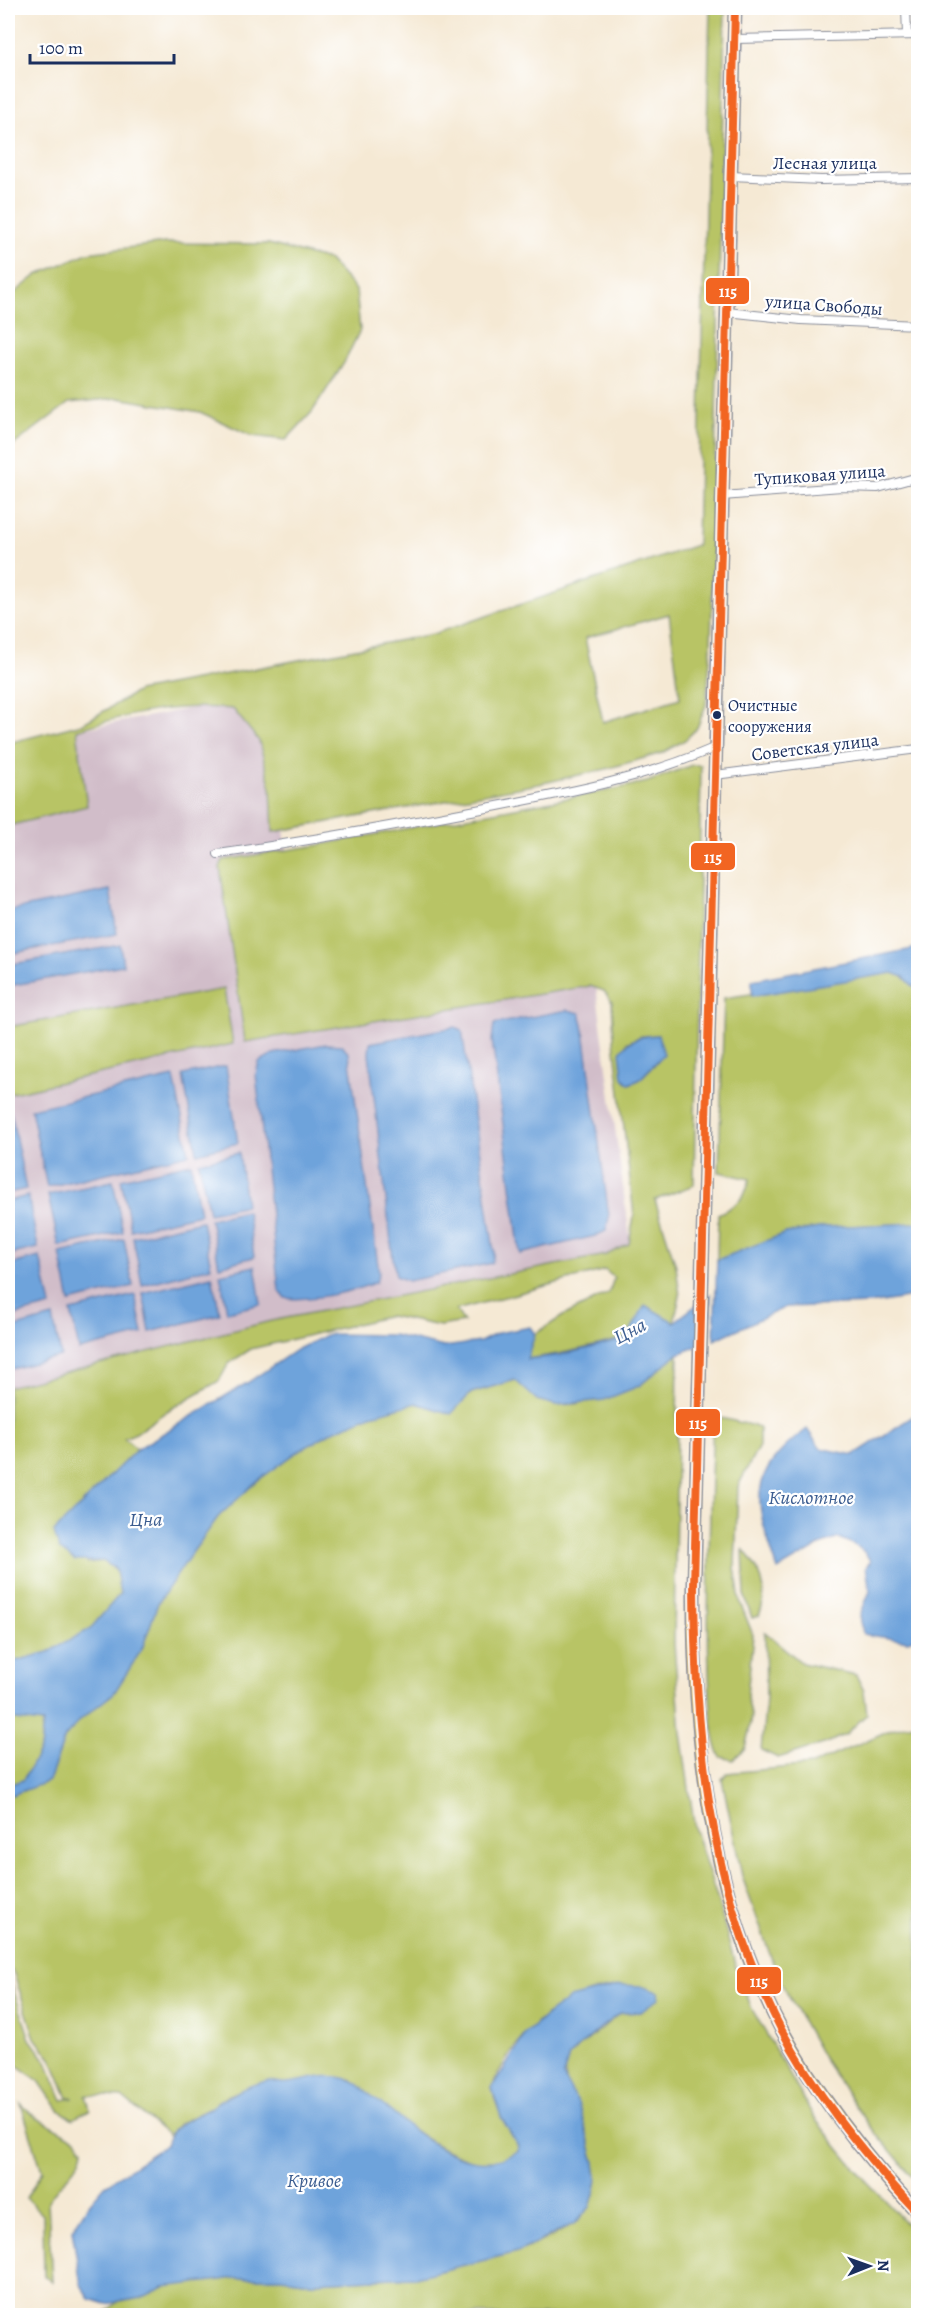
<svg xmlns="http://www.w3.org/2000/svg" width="926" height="2323" font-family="Alegreya,serif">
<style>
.industrial{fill:#d1bdc9}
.green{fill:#b8c465;stroke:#6a7a62;stroke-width:1.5;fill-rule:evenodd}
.water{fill:#6ea3db;stroke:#44699c;stroke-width:1.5}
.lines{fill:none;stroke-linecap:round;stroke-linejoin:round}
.minor-casing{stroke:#888c99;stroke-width:10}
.primary-casing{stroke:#888c99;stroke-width:15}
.minor{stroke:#fff;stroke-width:8}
.primary{stroke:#efc469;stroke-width:12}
.bus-1-casing{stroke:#fff;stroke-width:12}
.bus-1{stroke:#f26522;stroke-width:8}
.bus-dot{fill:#1b2f5e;stroke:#fff;stroke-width:2}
.labels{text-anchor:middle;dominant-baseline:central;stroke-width:4.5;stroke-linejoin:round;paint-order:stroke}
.bus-label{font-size:16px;fill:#1b2f5e;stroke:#fff;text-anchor:start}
.street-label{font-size:18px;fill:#1b2f5e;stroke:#fff}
.water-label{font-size:20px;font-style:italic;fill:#3c5d90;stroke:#fff}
.line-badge{stroke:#fff;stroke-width:2}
.badge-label{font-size:16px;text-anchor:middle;font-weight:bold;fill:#fff}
</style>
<rect width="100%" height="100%" fill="#fff"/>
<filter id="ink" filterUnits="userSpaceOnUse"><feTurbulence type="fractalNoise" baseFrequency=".0167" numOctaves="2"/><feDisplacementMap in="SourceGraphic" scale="12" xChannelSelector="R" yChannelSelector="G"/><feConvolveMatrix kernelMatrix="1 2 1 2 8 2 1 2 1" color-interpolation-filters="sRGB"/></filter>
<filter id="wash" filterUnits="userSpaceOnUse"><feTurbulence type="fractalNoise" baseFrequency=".008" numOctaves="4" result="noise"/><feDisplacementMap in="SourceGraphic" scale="24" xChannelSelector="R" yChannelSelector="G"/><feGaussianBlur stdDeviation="1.35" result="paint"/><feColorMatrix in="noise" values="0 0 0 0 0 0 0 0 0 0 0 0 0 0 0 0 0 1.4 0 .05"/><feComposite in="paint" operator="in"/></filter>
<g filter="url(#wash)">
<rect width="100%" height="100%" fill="#f5e9d4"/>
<path class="industrial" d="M231,701L270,739L288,856L595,979L632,1254L8,1391V826L74,809L66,732Z"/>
<g class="green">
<path d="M710,8H725L711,649L706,705L697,728L685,740L662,753L606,769L539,784L273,832L271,788L259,741L233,709C179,703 129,713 77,730L87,806L8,826V743L82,724L138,691L433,634L697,545ZM669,614L680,698L603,722L585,638Z"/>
<path d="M165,243L269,244L329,260L356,290L360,330L344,363L312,412L286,440L252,436L200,412L118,398L69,403L8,449V298L37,275L87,253Z"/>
<path d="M692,765H701L694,1185L655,1200L676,1266L680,1296L674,1322C626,1339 577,1352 526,1359L535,1334L563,1316L609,1293L614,1278L605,1270L456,1310L464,1322L440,1326L390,1316L251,1349L229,1363L219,1381L167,1411L136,1433L124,1438L137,1449L54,1532L88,1563L103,1561L116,1569L120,1594L90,1629L49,1652L8,1663V1387L271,1321L606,1255L629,1244L634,1216L614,1041L612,1002L604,991L590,986L245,1042L220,867L223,860L319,845L605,791L647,782ZM658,1035L655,1064L639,1080L629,1084L626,1043L641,1036Z"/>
<path d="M893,973L904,977L918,991V1223L826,1227L786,1233L717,1260L718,1214C737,1205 745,1199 750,1179L719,1172L724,998Z"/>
<path d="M224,989L233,1044L8,1094V1027Z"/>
<path d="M678,1354L674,1644L681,1733L695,1830L719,1904L735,1965L752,2009L815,2119L860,2174L918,2236V2315H103L116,2303L141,2298L164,2287L186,2283L237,2278H282L312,2282L415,2277L518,2252L553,2236L575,2223L590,2207L597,2180L589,2141L567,2086L564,2069L569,2056L620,2013L641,2012L658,1992C587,1969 517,2023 492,2088C496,2115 514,2127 519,2148C479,2198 383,2105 351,2079L284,2084L269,2081L228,2095L210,2108L179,2123L169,2136L122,2097L86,2095L90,2110L73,2119L59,2110L39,2081L15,2064L8,2047V1974L30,2039L47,2062L63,2100L74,2098H68L52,2060L35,2038L14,1974L8,1966V1794L12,1795L49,1781L65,1737L81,1719L114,1693L142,1649L158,1603L187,1560L218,1517L257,1481L296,1453L333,1431L371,1415L416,1403L451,1414L471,1393L516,1380L537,1400L556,1405L576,1404L639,1386Z"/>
<path d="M713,1416L759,1427V1446L738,1486L735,1567L740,1602L753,1635L747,1696L751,1715L749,1731L745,1748L733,1760L721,1757C699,1731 712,1466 713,1416Z"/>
<path d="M743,1549C761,1571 770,1588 759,1616L752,1618L745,1597Z"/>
<path d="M765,1632L802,1663L856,1675L864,1691L867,1714L846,1734L827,1743L778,1758L761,1750L766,1699Z"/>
<path d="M19,1718L43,1723L40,1750L23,1780L8,1785V1719Z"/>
<path d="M918,1723V2183L869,2125L823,2058L778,1977L742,1876L722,1779L727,1773L812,1765L892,1729Z"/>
<path d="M21,2104L37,2118L76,2139L83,2149C82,2168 56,2184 48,2202L52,2282L44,2276L43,2215L26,2198L42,2171Z"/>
</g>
<g class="water">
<path d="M110,890L117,934L8,954V911Z"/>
<path d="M120,945L123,965L8,986V965Z"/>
<path d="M918,948V991L904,977L893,973L752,996V980Z"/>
<path d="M568,1010L580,1013L583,1024L609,1217L606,1231L595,1236L520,1254L492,1040L494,1024Z"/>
<path d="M455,1027L462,1030L494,1252L492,1263L408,1281L396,1276L393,1259L369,1054L370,1043Z"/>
<path d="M658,1035L664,1054L639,1080L629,1084L623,1078L620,1052C630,1038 642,1036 658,1035Z"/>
<path d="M326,1044L342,1045L349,1054L379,1273L376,1282C354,1292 309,1301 285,1298L279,1290L256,1074L259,1062L273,1054Z"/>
<path d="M226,1066L238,1143L197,1153L183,1075Z"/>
<path d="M174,1077L189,1154L47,1187L31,1109Z"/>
<path d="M8,1113H11L26,1189L8,1193Z"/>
<path d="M239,1153L246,1205L209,1213L199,1162Z"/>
<path d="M191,1163L200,1214L131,1230L121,1179Z"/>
<path d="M113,1181L123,1232L59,1246L48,1195Z"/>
<path d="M28,1196L38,1248L8,1255V1201Z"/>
<path d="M247,1211L254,1257L219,1266L210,1219Z"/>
<path d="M202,1221L211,1267L142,1285L133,1237Z"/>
<path d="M918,1223V1296L870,1304L786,1307L714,1340L717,1260L786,1233L826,1227Z"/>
<path d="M124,1239L133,1286L70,1302L60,1253Z"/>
<path d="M40,1257L51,1306L8,1317V1265Z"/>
<path d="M255,1266L261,1304L227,1312L220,1274Z"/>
<path d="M212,1276L220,1314L150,1332L143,1293Z"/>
<path d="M711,1294L708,1342L678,1354L639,1386L604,1400L556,1405L537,1400L515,1380L471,1393L451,1414L416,1403L371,1415L333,1431L296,1453L257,1481L218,1517L187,1560L158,1603L142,1649L114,1693L81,1719L65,1737L49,1781L12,1795L8,1794V1785L23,1780L40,1750L43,1723L8,1719V1663L49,1652L90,1629L120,1594L116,1569L103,1561H75L59,1549L54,1532L137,1449L247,1383L296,1350L328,1334L393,1335L444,1347L480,1342L498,1333L530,1327L535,1334L527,1359L560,1355L626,1339L645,1305L674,1322Z"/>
<path d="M135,1295L143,1334L79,1350L71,1311Z"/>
<path d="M53,1317L61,1356L8,1370V1329Z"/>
<path d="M918,1413V1637L908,1641L863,1634L860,1615L870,1591L866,1567L870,1562C866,1548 852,1544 839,1538L822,1544L778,1570C755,1503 744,1476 807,1429L820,1448L854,1455Z"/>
<path d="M621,1985L641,1986L658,1992L659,1998L641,2012L620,2013L601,2027L569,2056L563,2076L578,2103L595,2162L597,2180L594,2194L590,2207L575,2223L518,2252L415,2277L312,2282L282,2278H237L164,2287L141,2298L106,2304L90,2299L81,2285L72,2230L88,2205L105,2185L166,2145C173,2120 195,2119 213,2106C229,2095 248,2085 267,2081C273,2080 279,2084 285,2083C308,2081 325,2072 348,2079C357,2081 367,2092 374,2098C412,2128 467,2185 517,2151L518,2146L501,2117L492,2088L526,2033L549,2013L570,1998Z"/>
</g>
</g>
<g filter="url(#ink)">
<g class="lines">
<g class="minor-casing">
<g id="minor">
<path d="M906,8L907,35"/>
<path d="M734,39L918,35"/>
<path d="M730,176L821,180L918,178"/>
<path d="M727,312L801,320L918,325"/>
<path d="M722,496L842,487L878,488L918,477"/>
<path d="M715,775L918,749"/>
<path d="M218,854C308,841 398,825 487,808C565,793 643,779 716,747"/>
</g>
</g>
<g class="primary-casing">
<path id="primary" d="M735,8L694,1585C693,1730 708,1883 774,2015C811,2088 863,2154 918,2213"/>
</g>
<use href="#minor" class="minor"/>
<use href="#primary" class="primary"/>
<g class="bus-1-casing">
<path id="bus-1" d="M735,8L694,1585C695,1732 708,1881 774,2015C810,2089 863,2153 918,2213"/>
</g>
<use href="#bus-1" class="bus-1"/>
</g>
</g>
<circle class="bus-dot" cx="717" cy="715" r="5"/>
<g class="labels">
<g class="bus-label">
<text x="728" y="706">Очистные<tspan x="728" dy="21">сооружения</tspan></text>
</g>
<g class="street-label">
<text x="825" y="163">Лесная улица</text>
<text transform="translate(824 305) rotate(4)">улица Свободы</text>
<text transform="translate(820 475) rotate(-4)">Тупиковая улица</text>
<text transform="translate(815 747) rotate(-7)">Советская улица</text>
</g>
<g class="water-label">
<text transform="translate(630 1331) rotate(-28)">Цна</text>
<text x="811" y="1497">Кислотное</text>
<text x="146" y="1519">Цна</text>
<text x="314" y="2180">Кривое</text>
</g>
</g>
<g class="line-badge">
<rect x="705" y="277" width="45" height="28" rx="6" fill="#f26522"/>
<rect x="690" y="842" width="46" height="29" rx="6" fill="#f26522"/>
<rect x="675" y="1408" width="46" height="29" rx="6" fill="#f26522"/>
<rect x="736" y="1966" width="46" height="29" rx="6" fill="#f26522"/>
</g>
<g class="badge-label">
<text x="728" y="297">115</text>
<text x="713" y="863">115</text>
<text x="698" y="1429">115</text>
<text x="759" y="1987">115</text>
</g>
<rect width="926" height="2323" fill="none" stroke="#fff" stroke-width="30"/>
<g transform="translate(869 2266) rotate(89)" stroke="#ffffff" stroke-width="4.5" paint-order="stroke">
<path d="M0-4.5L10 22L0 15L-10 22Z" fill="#1b2f5e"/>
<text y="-9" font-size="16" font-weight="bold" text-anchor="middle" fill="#1b2f5e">N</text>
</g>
<path d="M30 54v9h144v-9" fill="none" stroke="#1b2f5e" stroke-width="3"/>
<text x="39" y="54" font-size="18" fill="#1b2f5e" stroke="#ffffff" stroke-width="4.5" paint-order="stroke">100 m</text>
</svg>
